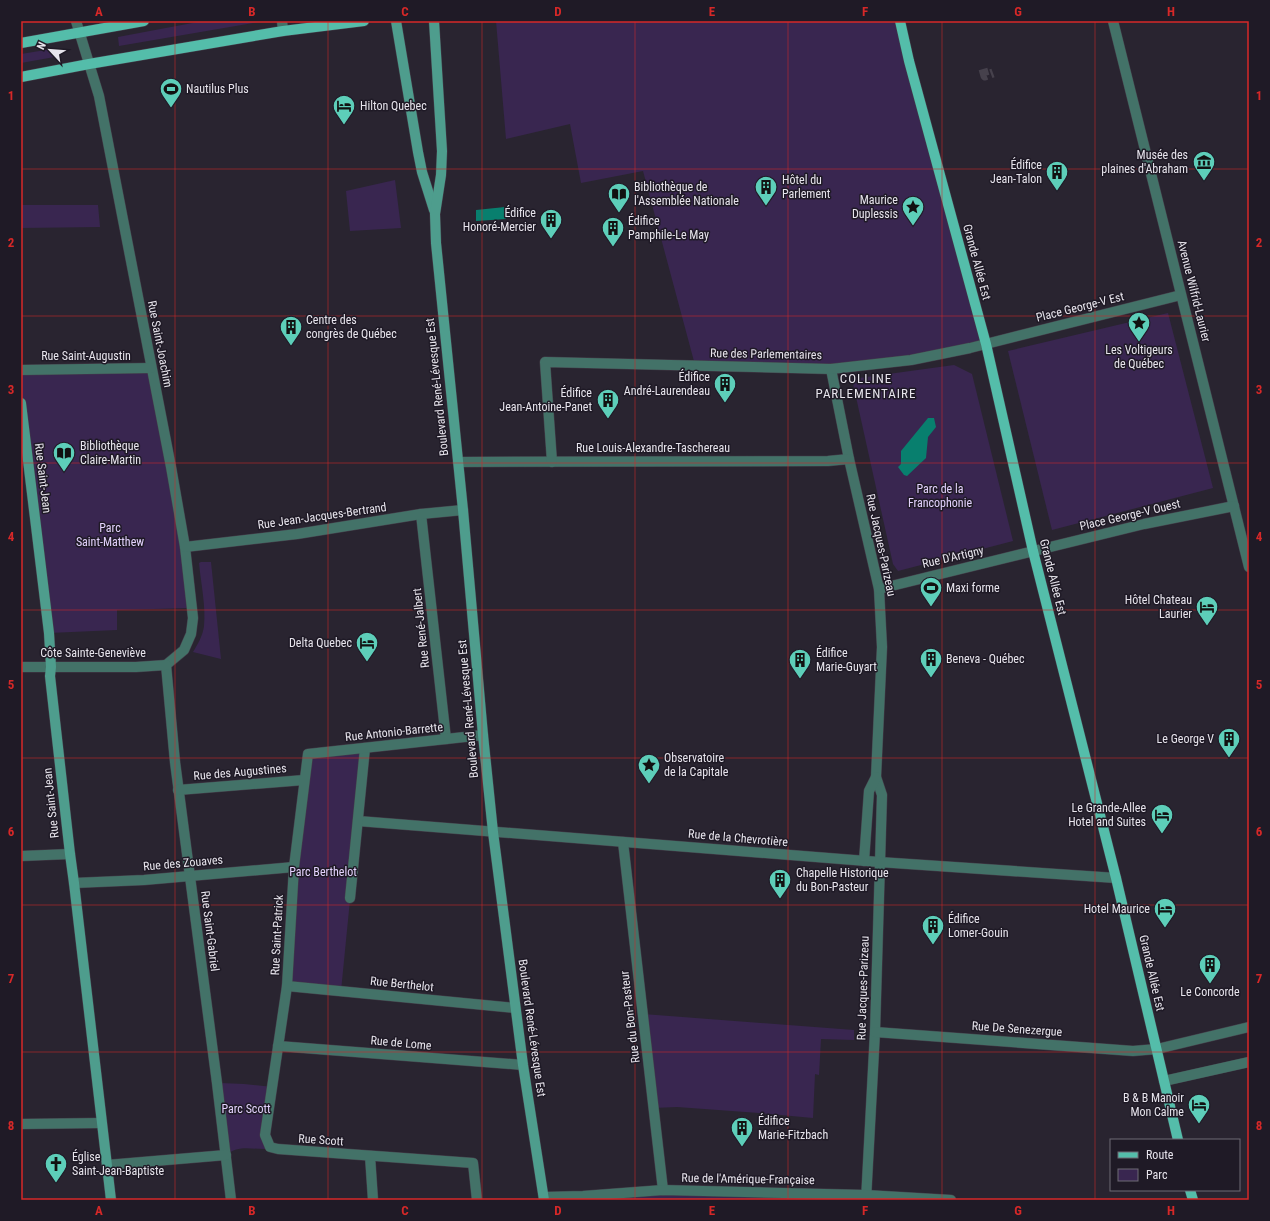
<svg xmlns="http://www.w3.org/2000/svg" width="1270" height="1221" font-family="'Roboto Condensed',sans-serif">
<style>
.green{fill:#392650}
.water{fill:#087f6e}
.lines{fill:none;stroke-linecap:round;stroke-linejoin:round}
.pedestrian-tunnel{stroke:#46414c;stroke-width:9;stroke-dasharray:9 4.5;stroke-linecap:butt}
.minor-casing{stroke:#443f4a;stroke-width:11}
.secondary-casing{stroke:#443f4a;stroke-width:11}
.primary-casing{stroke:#443f4a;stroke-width:11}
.minor{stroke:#437268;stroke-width:10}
.secondary{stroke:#4e9d8d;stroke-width:10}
.primary{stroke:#54bdaa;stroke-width:10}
.grid{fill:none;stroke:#d62828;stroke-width:1;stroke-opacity:0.55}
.labels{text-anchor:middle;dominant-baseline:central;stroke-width:3;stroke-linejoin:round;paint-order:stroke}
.poi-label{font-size:12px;fill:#e7e4ec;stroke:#1f1a26;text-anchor:start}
.street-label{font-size:12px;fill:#e7e4ec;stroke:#1f1a26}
.park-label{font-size:12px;fill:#e3d2fd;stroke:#1f1a26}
.neighbourhood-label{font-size:13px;letter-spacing:1px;fill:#e7e4ec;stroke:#1f1a26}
.neatline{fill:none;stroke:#d62828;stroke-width:1.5}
.grid-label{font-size:13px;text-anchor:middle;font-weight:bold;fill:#d62828}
</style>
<rect width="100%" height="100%" fill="#292430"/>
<g class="green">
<path d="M203,21H264L119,46L118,37Z"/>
<path d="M496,21H900L986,344L831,369L695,365L643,171L581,183L570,124L506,139Z"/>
<path d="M58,48L60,56L21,63V54Z"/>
<path d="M395,180L401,228L350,231L346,191Z"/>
<path d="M21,205H98L100,227L21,228Z"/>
<path d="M1168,313L1213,488L1052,530L1008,351Z"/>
<path d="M954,365L972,374L1013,541L898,571L893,564L852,379Z"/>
<path d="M151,368L191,608L117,610V630L49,633L21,402V370Z"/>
<path d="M201,562H211L221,659L193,652C198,644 203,635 204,626C206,606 201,584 199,563Z"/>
<path d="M365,748L341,991L287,986L308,754Z"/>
<path d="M643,1014L854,1030V1040L821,1039L819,1075L815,1074L813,1118L759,1113L677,1107L653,1108Z"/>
<path d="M220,1083L244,1084L273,1087L265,1149C250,1149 238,1145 226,1155Z"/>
<path d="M663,1190L866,1200H544Z"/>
</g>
<g class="water">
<path d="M505,207L506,219L476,221V210Z"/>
<path d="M928,418H934L936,427L928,437L926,458L907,476L904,475L898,467L901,464V451Z"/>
</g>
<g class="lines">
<path class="pedestrian-tunnel" d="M983,69L985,76L993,73"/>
<g class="minor-casing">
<g id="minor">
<path d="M76,21L99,96L171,467L185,547L193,618L191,634L184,650L166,665"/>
<path d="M282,21L283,31"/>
<path d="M1113,21L1249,567"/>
<path d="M831,369L849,459L879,589L882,647L876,777L882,795L875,1032L866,1200"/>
<path d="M21,370L151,368"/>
<path d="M458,462L828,461L849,459"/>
<path d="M552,462L545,362L831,369L911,360L970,348L1181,295"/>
<path d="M421,514L446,739"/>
<path d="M185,547L297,534L421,514L463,510"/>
<path d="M879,589L1144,524L1234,506"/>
<path d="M166,665L175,762L217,1083L231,1200"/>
<path d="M21,667H136L166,665"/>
<path d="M178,790L304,780"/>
<path d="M358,821L879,862L1116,878"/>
<path d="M623,842L663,1190"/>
<path d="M21,856L70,854"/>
<path d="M864,861L869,791L876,777"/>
<path d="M74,883L144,880L294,867"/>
<path d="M350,898L365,748"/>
<path d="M287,986L515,1008"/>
<path d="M875,1032L1133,1051L1157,1049L1249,1027"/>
<path d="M278,1046L523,1065"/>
<path d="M1164,1081L1249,1062"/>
<path d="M21,1124L101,1123"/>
<path d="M370,1156L373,1200"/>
<path d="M107,1165L226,1155"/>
<path d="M544,1197L583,1196L663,1190L866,1195L951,1200"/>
<path d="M477,1200L473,1163L278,1149L270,1147L265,1135L287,986L294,867L308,754L483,735"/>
</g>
</g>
<g class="secondary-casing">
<g id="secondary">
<path d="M396,21L418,152L422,172L434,210"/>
<path d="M434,21L442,151L441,175L435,214L436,243L463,510L483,735L493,832L523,1065L544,1200"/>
<path d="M21,403L49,633L51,667L50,676L70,854L74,883L111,1200"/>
</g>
</g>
<g class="primary-casing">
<g id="primary">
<path d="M900,21L909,61L986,344L1033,551L1116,878L1178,1140"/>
<path d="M21,43L144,21"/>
<path d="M21,77L89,64L283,31L364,21"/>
<path d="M1190,1190L1193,1200"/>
</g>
</g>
<use href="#minor" class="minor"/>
<use href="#secondary" class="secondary"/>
<use href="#primary" class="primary"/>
</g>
<path class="grid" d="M175,21V1200M328,21V1200M482,21V1200M635,21V1200M788,21V1200M942,21V1200M1095,21V1200M21,169H1249M21,316H1249M21,463H1249M21,610H1249M21,758H1249M21,905H1249M21,1052H1249"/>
<defs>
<g id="stadium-pin" transform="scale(1.15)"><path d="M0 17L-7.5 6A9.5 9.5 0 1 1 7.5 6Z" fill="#5dceb9" stroke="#1f1a26"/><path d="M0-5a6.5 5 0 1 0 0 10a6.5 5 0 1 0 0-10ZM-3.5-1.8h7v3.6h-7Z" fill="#111"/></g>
<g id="hotel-pin" transform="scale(1.15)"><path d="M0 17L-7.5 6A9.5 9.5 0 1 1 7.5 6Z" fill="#5dceb9" stroke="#1f1a26"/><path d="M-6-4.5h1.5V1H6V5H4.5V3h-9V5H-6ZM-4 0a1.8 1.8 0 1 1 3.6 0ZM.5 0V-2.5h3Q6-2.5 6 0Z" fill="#111"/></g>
<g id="museum-pin" transform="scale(1.15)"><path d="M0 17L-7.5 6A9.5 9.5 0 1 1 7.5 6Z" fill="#5dceb9" stroke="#1f1a26"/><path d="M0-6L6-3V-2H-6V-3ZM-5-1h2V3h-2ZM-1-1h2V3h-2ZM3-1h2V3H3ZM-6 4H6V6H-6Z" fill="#111"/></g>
<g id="building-pin" transform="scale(1.15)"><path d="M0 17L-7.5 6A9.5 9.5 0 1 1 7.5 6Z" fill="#5dceb9" stroke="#1f1a26"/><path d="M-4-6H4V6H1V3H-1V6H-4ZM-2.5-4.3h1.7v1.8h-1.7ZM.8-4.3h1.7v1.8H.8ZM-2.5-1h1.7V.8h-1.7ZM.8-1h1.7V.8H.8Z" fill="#111"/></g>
<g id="library-pin" transform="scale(1.15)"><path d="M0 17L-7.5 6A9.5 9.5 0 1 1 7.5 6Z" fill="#5dceb9" stroke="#1f1a26"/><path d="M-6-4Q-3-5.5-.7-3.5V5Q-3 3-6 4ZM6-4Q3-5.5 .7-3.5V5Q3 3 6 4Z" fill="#111"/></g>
<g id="sight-pin" transform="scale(1.15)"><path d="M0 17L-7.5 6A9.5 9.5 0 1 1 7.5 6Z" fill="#5dceb9" stroke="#1f1a26"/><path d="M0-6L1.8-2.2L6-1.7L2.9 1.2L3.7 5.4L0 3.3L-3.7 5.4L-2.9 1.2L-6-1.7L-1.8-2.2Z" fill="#111"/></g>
<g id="church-pin" transform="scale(1.15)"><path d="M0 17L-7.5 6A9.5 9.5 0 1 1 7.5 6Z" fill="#5dceb9" stroke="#1f1a26"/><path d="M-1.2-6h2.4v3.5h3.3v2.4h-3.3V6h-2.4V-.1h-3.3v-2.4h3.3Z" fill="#111"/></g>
</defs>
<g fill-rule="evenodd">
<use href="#stadium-pin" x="171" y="89"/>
<use href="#hotel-pin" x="344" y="106"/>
<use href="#museum-pin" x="1204" y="162"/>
<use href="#building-pin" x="1057" y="172"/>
<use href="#building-pin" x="766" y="187"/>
<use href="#library-pin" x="619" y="194"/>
<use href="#sight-pin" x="913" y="207"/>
<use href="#building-pin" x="551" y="220"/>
<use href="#building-pin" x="613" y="228"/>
<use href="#sight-pin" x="1139" y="323"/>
<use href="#building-pin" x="291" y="327"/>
<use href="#building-pin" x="725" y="384"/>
<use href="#building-pin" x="608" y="400"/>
<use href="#library-pin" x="64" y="453"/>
<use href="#stadium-pin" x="931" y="588"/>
<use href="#hotel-pin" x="1207" y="607"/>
<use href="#hotel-pin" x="367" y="643"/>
<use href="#building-pin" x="931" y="659"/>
<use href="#building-pin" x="800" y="660"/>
<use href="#building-pin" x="1229" y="739"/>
<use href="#sight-pin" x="649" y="765"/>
<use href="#hotel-pin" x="1162" y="815"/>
<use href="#building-pin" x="780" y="880"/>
<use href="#hotel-pin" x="1165" y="909"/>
<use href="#building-pin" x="933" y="926"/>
<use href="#building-pin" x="1210" y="965"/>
<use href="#hotel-pin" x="1199" y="1105"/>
<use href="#building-pin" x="742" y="1128"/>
<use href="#church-pin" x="56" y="1164"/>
</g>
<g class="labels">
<g class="poi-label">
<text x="186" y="89">Nautilus Plus</text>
<text x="360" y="106">Hilton Quebec</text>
<text x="1188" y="155" text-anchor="end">Musée des<tspan x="1188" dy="14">plaines d'Abraham</tspan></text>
<text x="1042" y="165" text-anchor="end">Édifice<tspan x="1042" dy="14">Jean-Talon</tspan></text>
<text x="782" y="180">Hôtel du<tspan x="782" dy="14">Parlement</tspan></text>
<text x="634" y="187">Bibliothèque de<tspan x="634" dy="14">l'Assemblée Nationale</tspan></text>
<text x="898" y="200" text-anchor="end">Maurice<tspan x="898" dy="14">Duplessis</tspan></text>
<text x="536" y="213" text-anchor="end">Édifice<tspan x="536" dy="14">Honoré-Mercier</tspan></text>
<text x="628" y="221">Édifice<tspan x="628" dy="14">Pamphile-Le May</tspan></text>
<text x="306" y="320">Centre des<tspan x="306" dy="14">congrès de Québec</tspan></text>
<text x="1139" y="350" text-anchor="middle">Les Voltigeurs<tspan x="1139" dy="14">de Québec</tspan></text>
<text x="710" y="377" text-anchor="end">Édifice<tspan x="710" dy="14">André-Laurendeau</tspan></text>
<text x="592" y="393" text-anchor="end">Édifice<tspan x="592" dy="14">Jean-Antoine-Panet</tspan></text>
<text x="80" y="446">Bibliothèque<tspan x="80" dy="14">Claire-Martin</tspan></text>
<text x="946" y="588">Maxi forme</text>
<text x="1192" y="600" text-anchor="end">Hôtel Chateau<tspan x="1192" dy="14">Laurier</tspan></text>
<text x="352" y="643" text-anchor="end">Delta Quebec</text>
<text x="816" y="653">Édifice<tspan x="816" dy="14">Marie-Guyart</tspan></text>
<text x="946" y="659">Beneva - Québec</text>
<text x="1214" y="739" text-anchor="end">Le George V</text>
<text x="664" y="758">Observatoire<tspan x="664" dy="14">de la Capitale</tspan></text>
<text x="1146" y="808" text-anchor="end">Le Grande-Allee<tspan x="1146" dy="14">Hotel and Suites</tspan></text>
<text x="796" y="873">Chapelle Historique<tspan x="796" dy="14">du Bon-Pasteur</tspan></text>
<text x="1150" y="909" text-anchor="end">Hotel Maurice</text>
<text x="948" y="919">Édifice<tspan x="948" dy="14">Lomer-Gouin</tspan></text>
<text x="1210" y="992" text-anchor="middle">Le Concorde</text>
<text x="1184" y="1098" text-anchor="end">B &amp; B Manoir<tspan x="1184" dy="14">Mon Calme</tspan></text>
<text x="758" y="1121">Édifice<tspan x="758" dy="14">Marie-Fitzbach</tspan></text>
<text x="72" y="1157">Église<tspan x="72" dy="14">Saint-Jean-Baptiste</tspan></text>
</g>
<g class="street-label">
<text transform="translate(977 262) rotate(75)">Grande Allée Est</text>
<text transform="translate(1194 291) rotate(76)">Avenue Wilfrid-Laurier</text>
<text transform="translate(1080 307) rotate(-14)">Place George-V Est</text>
<text transform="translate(160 344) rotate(79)">Rue Saint-Joachim</text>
<text transform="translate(766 354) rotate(1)">Rue des Parlementaires</text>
<text x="86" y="356">Rue Saint-Augustin</text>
<text transform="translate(437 387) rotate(-96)">Boulevard René-Lévesque Est</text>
<text x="653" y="448">Rue Louis-Alexandre-Taschereau</text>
<text transform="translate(43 478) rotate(83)">Rue Saint-Jean</text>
<text transform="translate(1130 515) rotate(-13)">Place George-V Ouest</text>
<text transform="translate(322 516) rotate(-8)">Rue Jean-Jacques-Bertrand</text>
<text transform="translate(881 545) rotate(78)">Rue Jacques-Parizeau</text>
<text transform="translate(953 557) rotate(-13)">Rue D'Artigny</text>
<text transform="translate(1053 577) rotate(76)">Grande Allée Est</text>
<text transform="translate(421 628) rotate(-96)">Rue René-Jalbert</text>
<text x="93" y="653">Côte Sainte-Geneviève</text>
<text transform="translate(468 709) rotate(-95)">Boulevard René-Lévesque Est</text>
<text transform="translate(394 732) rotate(-6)">Rue Antonio-Barrette</text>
<text transform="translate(240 772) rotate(-5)">Rue des Augustines</text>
<text transform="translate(51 803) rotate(-96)">Rue Saint-Jean</text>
<text transform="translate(738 838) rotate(5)">Rue de la Chevrotière</text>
<text transform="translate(183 863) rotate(-5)">Rue des Zouaves</text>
<text transform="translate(210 931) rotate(83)">Rue Saint-Gabriel</text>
<text transform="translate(277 935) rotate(-87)">Rue Saint-Patrick</text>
<text transform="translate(1152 973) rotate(77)">Grande Allée Est</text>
<text transform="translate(402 984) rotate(6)">Rue Berthelot</text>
<text transform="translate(863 988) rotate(-88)">Rue Jacques-Parizeau</text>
<text transform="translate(630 1017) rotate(-97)">Rue du Bon-Pasteur</text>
<text transform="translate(532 1028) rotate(82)">Boulevard René-Lévesque Est</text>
<text transform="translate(1017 1029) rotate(4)">Rue De Senezergue</text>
<text transform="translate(401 1043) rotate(5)">Rue de Lome</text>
<text transform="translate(321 1140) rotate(4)">Rue Scott</text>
<text transform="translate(748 1179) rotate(1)">Rue de l'Amérique-Française</text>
</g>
<g class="park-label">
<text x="940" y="489">Parc de la<tspan x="940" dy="14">Francophonie</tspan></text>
<text x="110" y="528">Parc<tspan x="110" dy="14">Saint-Matthew</tspan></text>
<text x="323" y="872">Parc Berthelot</text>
<text x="246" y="1109">Parc Scott</text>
</g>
<g class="neighbourhood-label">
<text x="866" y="378">COLLINE<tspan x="866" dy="15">PARLEMENTAIRE</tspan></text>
</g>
</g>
<rect width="1270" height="1221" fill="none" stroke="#1f1a26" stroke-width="44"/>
<rect x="1110" y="1139" width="130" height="52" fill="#1f1a26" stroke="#6f6b75"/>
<rect x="1118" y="1152" width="20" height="6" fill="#54bdaa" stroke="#6f6b75"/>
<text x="1146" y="1159" font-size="12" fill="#e7e4ec">Route</text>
<rect x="1118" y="1169" width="20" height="12" fill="#392650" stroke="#6f6b75"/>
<text x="1146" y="1179" font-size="12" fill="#e7e4ec">Parc</text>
<g transform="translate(50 50) rotate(296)" stroke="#1f1a26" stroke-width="3" paint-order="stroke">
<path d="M0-3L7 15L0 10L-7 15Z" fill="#e7e4ec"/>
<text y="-6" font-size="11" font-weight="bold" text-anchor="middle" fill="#e7e4ec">N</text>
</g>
<rect x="22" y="22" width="1226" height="1177" class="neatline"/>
<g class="grid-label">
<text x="99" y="16">A</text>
<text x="252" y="16">B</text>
<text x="405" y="16">C</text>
<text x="558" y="16">D</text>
<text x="712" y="16">E</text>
<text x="865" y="16">F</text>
<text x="1018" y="16">G</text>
<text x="1171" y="16">H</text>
<text x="11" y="100">1</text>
<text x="1259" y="100">1</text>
<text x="11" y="247">2</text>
<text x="1259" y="247">2</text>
<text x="11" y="394">3</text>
<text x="1259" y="394">3</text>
<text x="11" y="541">4</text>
<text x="1259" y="541">4</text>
<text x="11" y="689">5</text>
<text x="1259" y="689">5</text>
<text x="11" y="836">6</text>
<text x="1259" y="836">6</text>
<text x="11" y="983">7</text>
<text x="1259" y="983">7</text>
<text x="11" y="1130">8</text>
<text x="1259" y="1130">8</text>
<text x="99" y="1215">A</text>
<text x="252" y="1215">B</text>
<text x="405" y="1215">C</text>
<text x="558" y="1215">D</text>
<text x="712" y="1215">E</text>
<text x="865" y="1215">F</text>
<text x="1018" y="1215">G</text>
<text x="1171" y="1215">H</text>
</g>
</svg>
